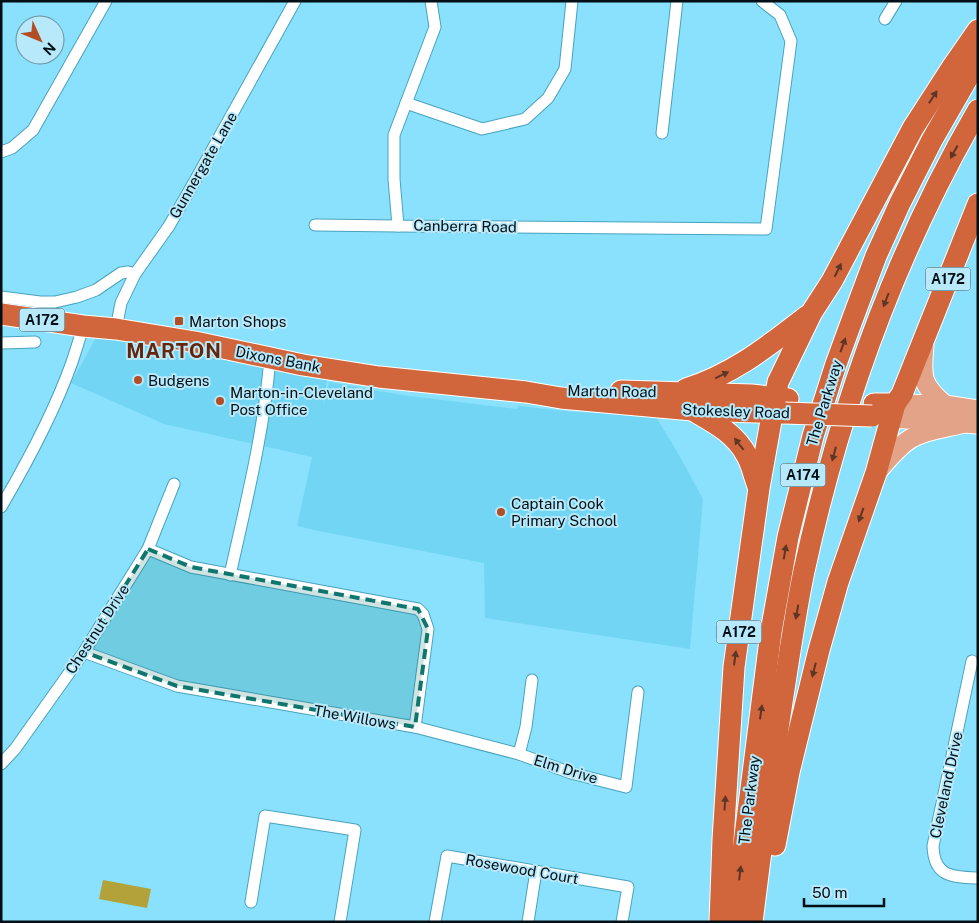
<svg xmlns="http://www.w3.org/2000/svg" width="979" height="923" font-family="'Public Sans',sans-serif">
<style>
.built{fill:#73d5f4}
.green{fill:#b2a239}
.lines{fill:none;stroke-linecap:round;stroke-linejoin:round}
.street-casing{stroke:#49a2bd;stroke-width:13}
.primary-casing{stroke:#fff;stroke-width:21}
.highway-casing{stroke:#fff;stroke-width:23}
.street{stroke:#fff;stroke-width:11}
.primary{stroke:#e3a389;stroke-width:19}
.highway{stroke:#d1653b;stroke-width:21}
.highway-bridge-casing{stroke:#fff;stroke-width:23;stroke-linecap:butt}
.highway-bridge{stroke:#d1653b;stroke-width:21}
.oneway{fill:#5e3626}
.marked{fill:#0f766e;fill-opacity:0.2;stroke:#0f766e;stroke-width:4;stroke-dasharray:10 6;stroke-linejoin:round}
.poi-dot{fill:#b34d23;stroke:#b7e9fa;stroke-width:2}
.labels{text-anchor:middle;dominant-baseline:central;stroke-width:4;stroke-linejoin:round;paint-order:stroke}
.shield{fill:#b7e9fa;stroke:#37505a;stroke-width:1}
.shield-label{font-size:14px;font-weight:bold;fill:#000f15}
.street-label{font-size:15px;fill:#000f15;stroke:#b7e9fa}
.poi-label{font-size:15px;fill:#000f15;stroke:#b7e9fa;text-anchor:start}
.district-label{font-size:20px;font-weight:bold;letter-spacing:1px;fill:#66250a;stroke:#b7e9fa}
</style>
<rect width="100%" height="100%" fill="#89e1fd"/>
<path class="built" d="M103,325L329,366L323,408L329,382L402,395L517,409L518,406L574,412L608,413L656,417L678,453L703,499L690,649L485,618L484,563L319,531L297,526L312,457L164,424L71,383Z"/>
<path class="green" d="M103,880L151,889L147,908L99,899Z"/>
<g class="lines">
<g class="street-casing">
<g id="street">
<path d="M431,1L435,27L394,135V179L398,226L766,229L791,41L780,15L762,1"/>
<path d="M885,19L896,1"/>
<path d="M406,103L482,129L525,119L548,98L565,69L572,1"/>
<path d="M662,133L677,1"/>
<path d="M1,152L12,148L33,130L106,1"/>
<path d="M315,225L398,226"/>
<path d="M1,297L40,302H55L77,297L96,290L121,273L128,272L135,274"/>
<path d="M116,329L121,303L135,274L169,226L196,179L295,1"/>
<path d="M1,343L35,342"/>
<path d="M1,507C28,461 54,413 72,362C76,350 80,338 83,326"/>
<path d="M230,575C246,503 264,432 270,358"/>
<path d="M84,652L177,686L415,727L428,629L423,614L418,609L191,567L148,549"/>
<path d="M972,661L933,846C934,877 952,877 978,878"/>
<path d="M415,727L519,754L571,773L626,787L638,692"/>
<path d="M519,754L526,727L532,680"/>
<path d="M1,764L15,749L84,652L148,549L174,484"/>
<path d="M251,902L265,816L355,830L340,922"/>
<path d="M435,922L447,856L628,887L622,922"/>
<path d="M528,922L536,871"/>
</g>
</g>
<g class="primary-casing">
<g id="primary">
<path d="M924,346C921,377 921,385 945,405"/>
<path d="M895,404L945,405L978,410"/>
<path d="M892,418L978,424"/>
<path d="M877,472C886,461 895,450 907,441C923,430 946,428 964,423"/>
</g>
</g>
<g class="highway-casing">
<g id="highway">
<path d="M1,314L83,326L116,329L195,342L303,365L379,377L526,392L561,398L648,406L693,410L784,413"/>
<path d="M686,389C734,374 768,346 807,316"/>
<path d="M621,391L751,395L788,399"/>
<path d="M874,404H895"/>
<path d="M694,411C715,423 736,434 747,456C752,465 754,476 758,486"/>
<path d="M775,845L789,772L819,650L838,582L876,473L895,404L902,394L978,204"/>
<path d="M720,922L723,840L734,667L759,488L778,382L812,312L832,281L913,128L953,66L978,30"/>
<path d="M734,922L771,632L788,537L813,436L836,364L851,323L876,256L900,203L932,140L978,60"/>
<path d="M752,922C761,848 771,775 782,702C789,658 795,614 804,571C839,410 895,253 978,110"/>
</g>
</g>
<use href="#street" class="street"/>
<use href="#primary" class="primary"/>
<use href="#highway" class="highway"/>
<g class="highway-bridge-casing">
<path id="highway-bridge" d="M785,413L872,416"/>
</g>
<use href="#highway-bridge" class="highway-bridge"/>
</g>
<defs><path id="oneway-solid" d="M-6-.8H1V-3.2L6.5 0L1 3.2V.8H-6Z" transform="scale(1.25)"/></defs>
<g class="oneway">
<use href="#oneway-solid" transform="translate(933 97) rotate(-57)"/>
<use href="#oneway-solid" transform="translate(954 152) rotate(119)"/>
<use href="#oneway-solid" transform="translate(838 270) rotate(-63)"/>
<use href="#oneway-solid" transform="translate(886 300) rotate(111)"/>
<use href="#oneway-solid" transform="translate(843 345) rotate(-70)"/>
<use href="#oneway-solid" transform="translate(722 375) rotate(-26)"/>
<use href="#oneway-solid" transform="translate(739 444) rotate(-128)"/>
<use href="#oneway-solid" transform="translate(834 454) rotate(105)"/>
<use href="#oneway-solid" transform="translate(861 515) rotate(109)"/>
<use href="#oneway-solid" transform="translate(785 552) rotate(-80)"/>
<use href="#oneway-solid" transform="translate(797 612) rotate(100)"/>
<use href="#oneway-solid" transform="translate(735 658) rotate(-82)"/>
<use href="#oneway-solid" transform="translate(814 670) rotate(104)"/>
<use href="#oneway-solid" transform="translate(761 712) rotate(-82)"/>
<use href="#oneway-solid" transform="translate(725 803) rotate(-86)"/>
<use href="#oneway-solid" transform="translate(740 873) rotate(-83)"/>
</g>
<path class="marked" d="M148,549L191,567L418,609L428,629L415,727L177,686L84,652Z"/>
<g class="poi-dot">
<rect x="174" y="316" width="10" height="10" rx="2.5"/>
<circle cx="138" cy="380" r="5"/>
<circle cx="220" cy="401" r="5"/>
<circle cx="501" cy="512" r="5"/>
</g>
<g class="labels">
<g class="shield">
<rect x="925.5" y="267.5" width="45" height="23" rx="4"/>
<rect x="19.5" y="308.5" width="45" height="23" rx="4"/>
<rect x="780.5" y="463.5" width="45" height="23" rx="4"/>
<rect x="716.5" y="620.5" width="45" height="23" rx="4"/>
</g>
<g class="shield-label">
<text x="948" y="279">A172</text>
<text x="42" y="320">A172</text>
<text x="803" y="475">A174</text>
<text x="739" y="632">A172</text>
</g>
<g class="street-label">
<text transform="translate(203 165) rotate(-60)">Gunnergate Lane</text>
<text transform="translate(465 226) rotate(1)">Canberra Road</text>
<text transform="translate(278 359) rotate(11)">Dixons Bank</text>
<text transform="translate(612 391) rotate(1)">Marton Road</text>
<text transform="translate(824 403) rotate(-73)">The Parkway</text>
<text transform="translate(736 411) rotate(2)">Stokesley Road</text>
<text transform="translate(97 629) rotate(-57)">Chestnut Drive</text>
<text transform="translate(355 717) rotate(10)">The Willows</text>
<text transform="translate(566 769) rotate(17)">Elm Drive</text>
<text transform="translate(946 785) rotate(-78)">Cleveland Drive</text>
<text transform="translate(749 800) rotate(-83)">The Parkway</text>
<text transform="translate(522 869) rotate(10)">Rosewood Court</text>
</g>
<g class="poi-label">
<text x="189" y="321">Marton Shops</text>
<text x="148" y="380">Budgens</text>
<text x="230" y="392">Marton-in-Cleveland<tspan x="230" dy="17">Post Office</tspan></text>
<text x="511" y="503">Captain Cook<tspan x="511" dy="17">Primary School</tspan></text>
</g>
<g class="district-label">
<text x="174" y="351">MARTON</text>
</g>
</g>
<rect width="979" height="923" fill="none" stroke="#000f15" stroke-width="5"/>
<g transform="translate(40 40) rotate(134)"><circle r="24" fill="#b7e9fa" stroke="#6e929e"/>
<path d="M0-4L9 19L0 12L-9 19Z" fill="#b34d23"/>
<text y="-8" font-size="14" font-weight="bold" text-anchor="middle" fill="#000f15">N</text>
</g>
<path d="M804 898v8h80v-8" fill="none" stroke="#000f15" stroke-width="2.5"/>
<text x="812" y="898" font-size="15" fill="#000f15" stroke="#b7e9fa" stroke-width="4" paint-order="stroke">50 m</text>
</svg>
